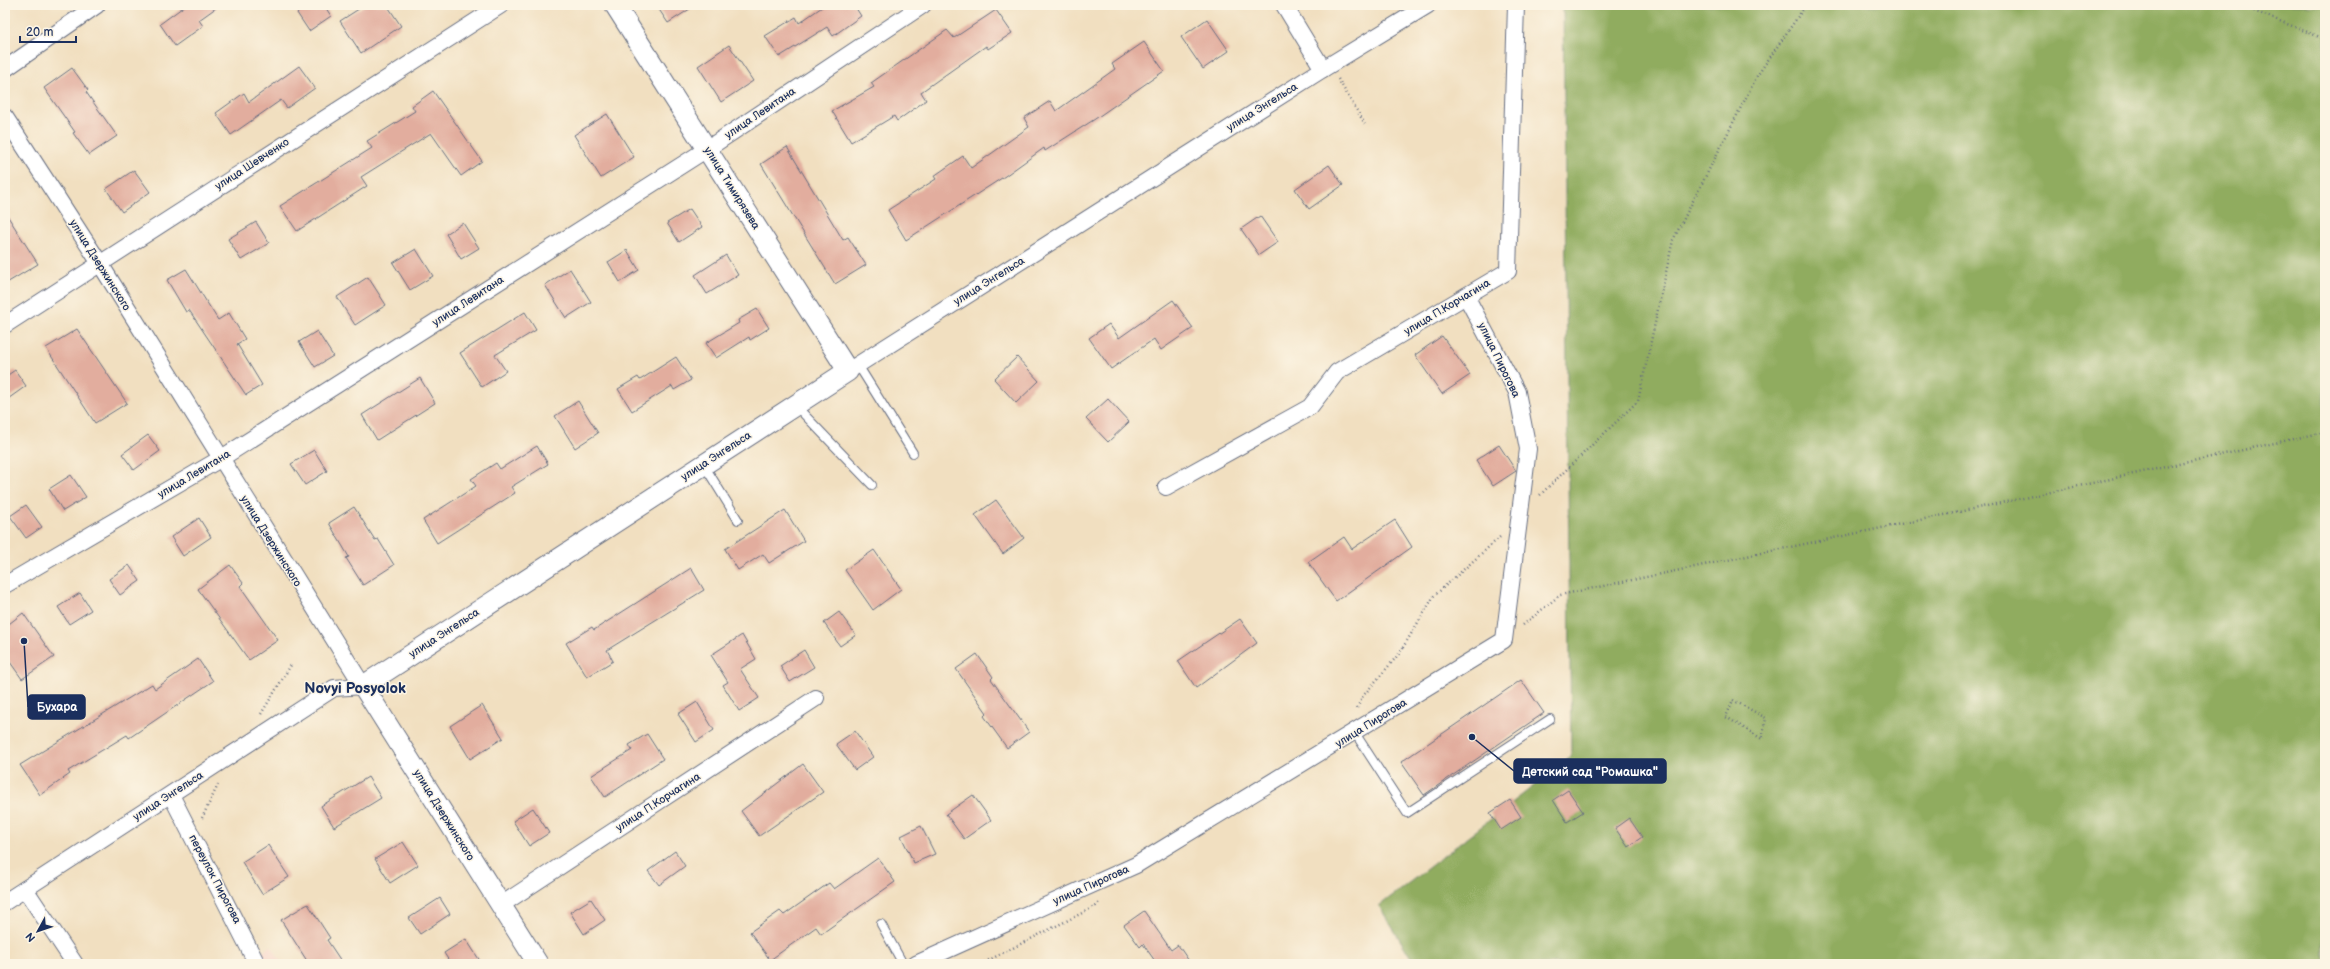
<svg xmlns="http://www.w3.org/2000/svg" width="2330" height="969" font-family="'Balsamiq Sans',sans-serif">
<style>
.built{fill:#f7d1c6}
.forest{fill:#90ac5e;stroke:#566e5e}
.building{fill:#e2ad9e}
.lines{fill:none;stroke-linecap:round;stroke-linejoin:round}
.service-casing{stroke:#666d80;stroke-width:10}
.minor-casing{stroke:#666d80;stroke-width:18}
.tertiary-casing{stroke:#666d80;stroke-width:22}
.path{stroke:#666d80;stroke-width:2.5;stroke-dasharray:1 3;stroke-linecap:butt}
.service{stroke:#fff;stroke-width:8}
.minor{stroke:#fff;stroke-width:16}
.tertiary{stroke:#fff;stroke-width:20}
.labels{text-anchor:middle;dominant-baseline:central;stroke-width:3;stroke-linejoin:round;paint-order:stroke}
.street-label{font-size:11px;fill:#1b2f5e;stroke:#fcf5e5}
.district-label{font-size:15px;font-weight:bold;fill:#1b2f5e;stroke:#fcf5e5}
.leader{fill:none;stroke:#1b2f5e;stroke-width:1.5}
.callout-dot{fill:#1b2f5e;stroke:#fcf5e5;stroke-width:1.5}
.callout{fill:#1b2f5e;stroke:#1b2f5e;stroke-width:1.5}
.callout-label{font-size:12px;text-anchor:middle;font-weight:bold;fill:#fff}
</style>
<rect width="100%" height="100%" fill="#fcf5e5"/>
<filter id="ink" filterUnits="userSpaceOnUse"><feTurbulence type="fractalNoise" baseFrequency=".025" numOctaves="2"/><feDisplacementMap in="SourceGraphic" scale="8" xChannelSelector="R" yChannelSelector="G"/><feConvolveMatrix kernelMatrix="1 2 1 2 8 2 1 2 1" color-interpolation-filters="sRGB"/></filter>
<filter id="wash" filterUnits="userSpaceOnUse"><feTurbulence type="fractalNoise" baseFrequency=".012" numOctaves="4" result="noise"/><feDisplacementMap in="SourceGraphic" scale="16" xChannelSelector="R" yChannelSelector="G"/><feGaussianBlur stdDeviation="0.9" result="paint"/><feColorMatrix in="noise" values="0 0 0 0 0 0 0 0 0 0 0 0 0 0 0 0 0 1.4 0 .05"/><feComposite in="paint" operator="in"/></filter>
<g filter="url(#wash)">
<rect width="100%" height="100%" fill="#f1dfc0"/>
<path class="built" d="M271,946L283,964H245Z"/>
<path class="forest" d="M1563,5H2325V964H1415L1379,906L1571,757Z"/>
<g id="blocks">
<g class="building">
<path d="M186,5H220L199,20L203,26L175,46L160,24Z"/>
<path d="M309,5H324L331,16L309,31L297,13Z"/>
<path d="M365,5H387L401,26L361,53L340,21Z"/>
<path d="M656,5H696L668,23Z"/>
<path d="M825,5H854L861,16L833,36L827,27L779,57L765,36L796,17L799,23Z"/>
<path d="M996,10L1012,33L988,49L986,46L921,92L926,100L897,121L894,116L851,142L832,111L874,87L871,83L947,30L954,38Z"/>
<path d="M1207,19L1229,51L1203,69L1181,37Z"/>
<path d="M1144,42L1164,71L1095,119L1045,151L1044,148L1005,176L906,240L888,210L936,179L934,176L963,156L971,168L1029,127L1024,118L1050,101L1056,111L1115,69L1112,64Z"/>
<path d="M729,45L753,81L721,102L698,66Z"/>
<path d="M299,66L315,88L287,108L281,100L231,135L216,113L244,93L249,102Z"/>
<path d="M72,68L88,90L86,92L117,136L89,155L73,133L75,132L44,88Z"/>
<path d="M433,91L482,161L461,176L431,133L361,177L367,186L297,231L280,206L372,148L367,141L415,111L412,106Z"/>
<path d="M607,114L634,157L601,178L574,135Z"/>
<path d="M787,147L843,240L848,237L866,265L835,284L761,164Z"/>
<path d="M1329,165L1343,185L1309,209L1295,189Z"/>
<path d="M134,170L150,192L122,212L106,189Z"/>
<path d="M690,209L702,227L679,242L667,223Z"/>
<path d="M5,212L38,264L5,284Z"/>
<path d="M1260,216L1278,242L1259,255L1241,229Z"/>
<path d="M256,222L269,243L241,260L228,239Z"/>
<path d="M463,223L479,248L461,259L446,234Z"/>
<path d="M416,249L433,276L410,290L393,263Z"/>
<path d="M627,250L639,270L620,282L608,262Z"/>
<path d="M726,255L738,275L707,294L695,275Z"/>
<path d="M186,269L218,320L229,313L245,339L237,344L262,385L246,395L189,310L186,312L167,280Z"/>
<path d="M570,269L591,302L566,318L545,285Z"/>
<path d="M368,277L386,305L355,325L337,297Z"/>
<path d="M1173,300L1193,328L1161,350L1154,339L1111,369L1089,338L1109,324L1119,338Z"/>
<path d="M757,309L769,328L750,340L749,337L716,358L706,343L739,323L738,320Z"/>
<path d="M525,312L536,330L495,355L506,371L482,387L460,353Z"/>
<path d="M77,329L127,403L95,423L46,348Z"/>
<path d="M317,331L333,356L315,367L299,342Z"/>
<path d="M1442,336L1470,375L1442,394L1415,355Z"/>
<path d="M676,357L691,380L674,390L672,386L632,411L618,389L638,377L640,380Z"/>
<path d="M1017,357L1039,381L1016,403L994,379Z"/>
<path d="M15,370L26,386L5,401V377Z"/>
<path d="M420,378L435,403L377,440L362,415Z"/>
<path d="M1108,399L1129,422L1108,442L1086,419Z"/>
<path d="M578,401L598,433L575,448L555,416Z"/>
<path d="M148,435L160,451L134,470L122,454Z"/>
<path d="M1499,445L1516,471L1493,486L1476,460Z"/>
<path d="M537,446L548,464L511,487L515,493L437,543L423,520L476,486L471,479L496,463L500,469Z"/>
<path d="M314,450L327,471L305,485L291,464Z"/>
<path d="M71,475L86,497L63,511L49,489Z"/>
<path d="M996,500L1024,538L1003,554L975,515Z"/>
<path d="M26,505L42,527L26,538L10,516Z"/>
<path d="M354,507L375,540L378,539L394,565L363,585L346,558L349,557L329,523Z"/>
<path d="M785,510L804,541L769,563L763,554L738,570L725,549Z"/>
<path d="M199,518L211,537L183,556L171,537Z"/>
<path d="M1395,520L1412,547L1336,601L1308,562L1344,537L1352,549Z"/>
<path d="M874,550L901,589L873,610L845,570Z"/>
<path d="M129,565L140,581L120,595L109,579Z"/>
<path d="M230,565L243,583L240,586L278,640L249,660L198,589Z"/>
<path d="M691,568L704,590L607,650L613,661L587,677L566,643L592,627L594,630Z"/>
<path d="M80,593L91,610L69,624L58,607Z"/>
<path d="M839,612L856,635L840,646L824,623Z"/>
<path d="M23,613L54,657L22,679L5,655V627Z"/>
<path d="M1240,619L1257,643L1196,688L1178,661Z"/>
<path d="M742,635L756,659L740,669L759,698L739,711L723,685L728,682L711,655Z"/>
<path d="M804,650L814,667L790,682L780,666Z"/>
<path d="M977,654L993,677L991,679L1029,732L1007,748L984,716L987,713L956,669Z"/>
<path d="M198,659L213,681L129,738L127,735L68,771L70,774L40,795L20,765L152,684L155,689Z"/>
<path d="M1521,680L1544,713L1424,795L1401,762Z"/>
<path d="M697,702L714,730L696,742L678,714Z"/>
<path d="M482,705L503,738L470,759L450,726Z"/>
<path d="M855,731L873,757L855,770L836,744Z"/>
<path d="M647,734L663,759L605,797L591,776L632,750L629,745Z"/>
<path d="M803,764L823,792L759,836L741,811Z"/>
<path d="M368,777L381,798L334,827L321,806Z"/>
<path d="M1568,790L1583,812L1567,822L1553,800Z"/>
<path d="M973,795L991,820L964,839L946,814Z"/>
<path d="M1510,800L1521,817L1501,830L1490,813Z"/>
<path d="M533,808L549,833L529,846L513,821Z"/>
<path d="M1629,818L1642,837L1628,847L1615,828Z"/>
<path d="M921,826L935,854L914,863L901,836Z"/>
<path d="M403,842L418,865L390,883L375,859Z"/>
<path d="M268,845L289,877L262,894L242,862Z"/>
<path d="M675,851L685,866L659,885L648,871Z"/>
<path d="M878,858L895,882L821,934L816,927L770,960L750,932L780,911L784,915L829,883L834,889Z"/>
<path d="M440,898L450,914L420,934L409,918Z"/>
<path d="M591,899L605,920L584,934L570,912Z"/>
<path d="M308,904L330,938L327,940L343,964H309L281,920Z"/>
<path d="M1144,911L1171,950L1178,945L1191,964H1151L1155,961L1143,944L1140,947L1124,925Z"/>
<path d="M466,939L482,964H451L444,953Z"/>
</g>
</g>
</g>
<g filter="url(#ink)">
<use href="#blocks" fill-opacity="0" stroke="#666d80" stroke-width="1"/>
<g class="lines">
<g class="service-casing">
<g id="service">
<path d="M858,365L913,453"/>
<path d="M796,406L872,485"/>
<path d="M704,465L738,520"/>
<path d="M1355,733L1407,813L1550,719"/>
<path d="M881,924L903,964"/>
</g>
</g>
<g class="minor-casing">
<g id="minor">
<path d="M1284,5L1323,69"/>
<path d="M5,69L97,5"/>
<path d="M5,117L99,262L363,686L334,688L5,902"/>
<path d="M5,325L501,5"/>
<path d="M848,371L1323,69L1428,5"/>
<path d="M1166,487L1310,407L1337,372L1508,271L1516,5"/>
<path d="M5,585L220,459L707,149L923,5"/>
<path d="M171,795L257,964"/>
<path d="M25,889L75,964"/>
<path d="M501,905L816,698"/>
<path d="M916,964L1136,865L1504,640L1528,449L1517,392L1466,296"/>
</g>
</g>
<g class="tertiary-casing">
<path id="tertiary" d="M538,964L363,686L848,371L615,5"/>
</g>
<g class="path">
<path d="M2239,5L2325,39"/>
<path d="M1338,79L1365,124"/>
<path d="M1540,495L1638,401L1673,240L1757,76L1806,5"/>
<path d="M1523,625L1560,595L1987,506L2325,432"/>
<path d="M1733,700L1766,718L1762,739L1726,717Z"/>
<path d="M1357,708L1363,696L1399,654L1434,596L1500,537"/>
<path d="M261,714L291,665"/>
<path d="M202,818L218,785"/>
<path d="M981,964L1096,906L1100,901"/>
</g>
<use href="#service" class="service"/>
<use href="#minor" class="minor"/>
<use href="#tertiary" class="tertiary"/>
</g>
</g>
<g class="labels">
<g class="street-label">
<text transform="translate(1262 107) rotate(-32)">улица Энгельса</text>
<text transform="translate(760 113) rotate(-34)">улица Левитана</text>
<text transform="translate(252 164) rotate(-33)">улица Шевченко</text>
<text transform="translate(732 188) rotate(58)">улица Тимирязева</text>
<text transform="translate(100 265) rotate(58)">улица Дзержинского</text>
<text transform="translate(989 281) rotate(-32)">улица Энгельса</text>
<text transform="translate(468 301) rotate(-33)">улица Левитана</text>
<text transform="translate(1447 307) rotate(-31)">улица П.Корчагина</text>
<text transform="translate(1499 360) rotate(64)">улица Пирогова</text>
<text transform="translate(716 456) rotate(-33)">улица Энгельса</text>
<text transform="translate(194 474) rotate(-31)">улица Левитана</text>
<text transform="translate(271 541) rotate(58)">улица Дзержинского</text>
<text transform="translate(444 633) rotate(-33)">улица Энгельса</text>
<text transform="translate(1371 723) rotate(-32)">улица Пирогова</text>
<text transform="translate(168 796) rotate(-33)">улица Энгельса</text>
<text transform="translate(658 802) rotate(-33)">улица П.Корчагина</text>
<text transform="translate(444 815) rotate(58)">улица Дзержинского</text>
<text transform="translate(215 879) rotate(62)">переулок Пирогова</text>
<text transform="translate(1091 885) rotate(-24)">улица Пирогова</text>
</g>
<g class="district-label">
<text x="355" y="688">Novyi Posyolok</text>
</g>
</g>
<path class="leader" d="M24 641L28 707M1472 737L1514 771"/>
<g class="callout-dot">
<circle cx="24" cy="641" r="4"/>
<circle cx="1472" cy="737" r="4"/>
</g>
<g class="callout">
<rect x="28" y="695" width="57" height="24" rx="4"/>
<rect x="1514" y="759" width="152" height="24" rx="4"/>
</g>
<g class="callout-label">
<text x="57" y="711">Бухара</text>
<text x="1590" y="776">Детский сад "Ромашка"</text>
</g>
<rect width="2330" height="969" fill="none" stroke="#fcf5e5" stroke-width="20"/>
<g transform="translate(38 931) rotate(230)" stroke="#fcf5e5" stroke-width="3" paint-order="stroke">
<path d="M0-3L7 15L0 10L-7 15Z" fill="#1b2f5e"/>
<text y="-6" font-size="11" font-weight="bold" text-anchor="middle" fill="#1b2f5e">N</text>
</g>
<path d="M20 36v6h56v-6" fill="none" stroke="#1b2f5e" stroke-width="2"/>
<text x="26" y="36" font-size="12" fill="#1b2f5e" stroke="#fcf5e5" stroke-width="3" paint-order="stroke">20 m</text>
</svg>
